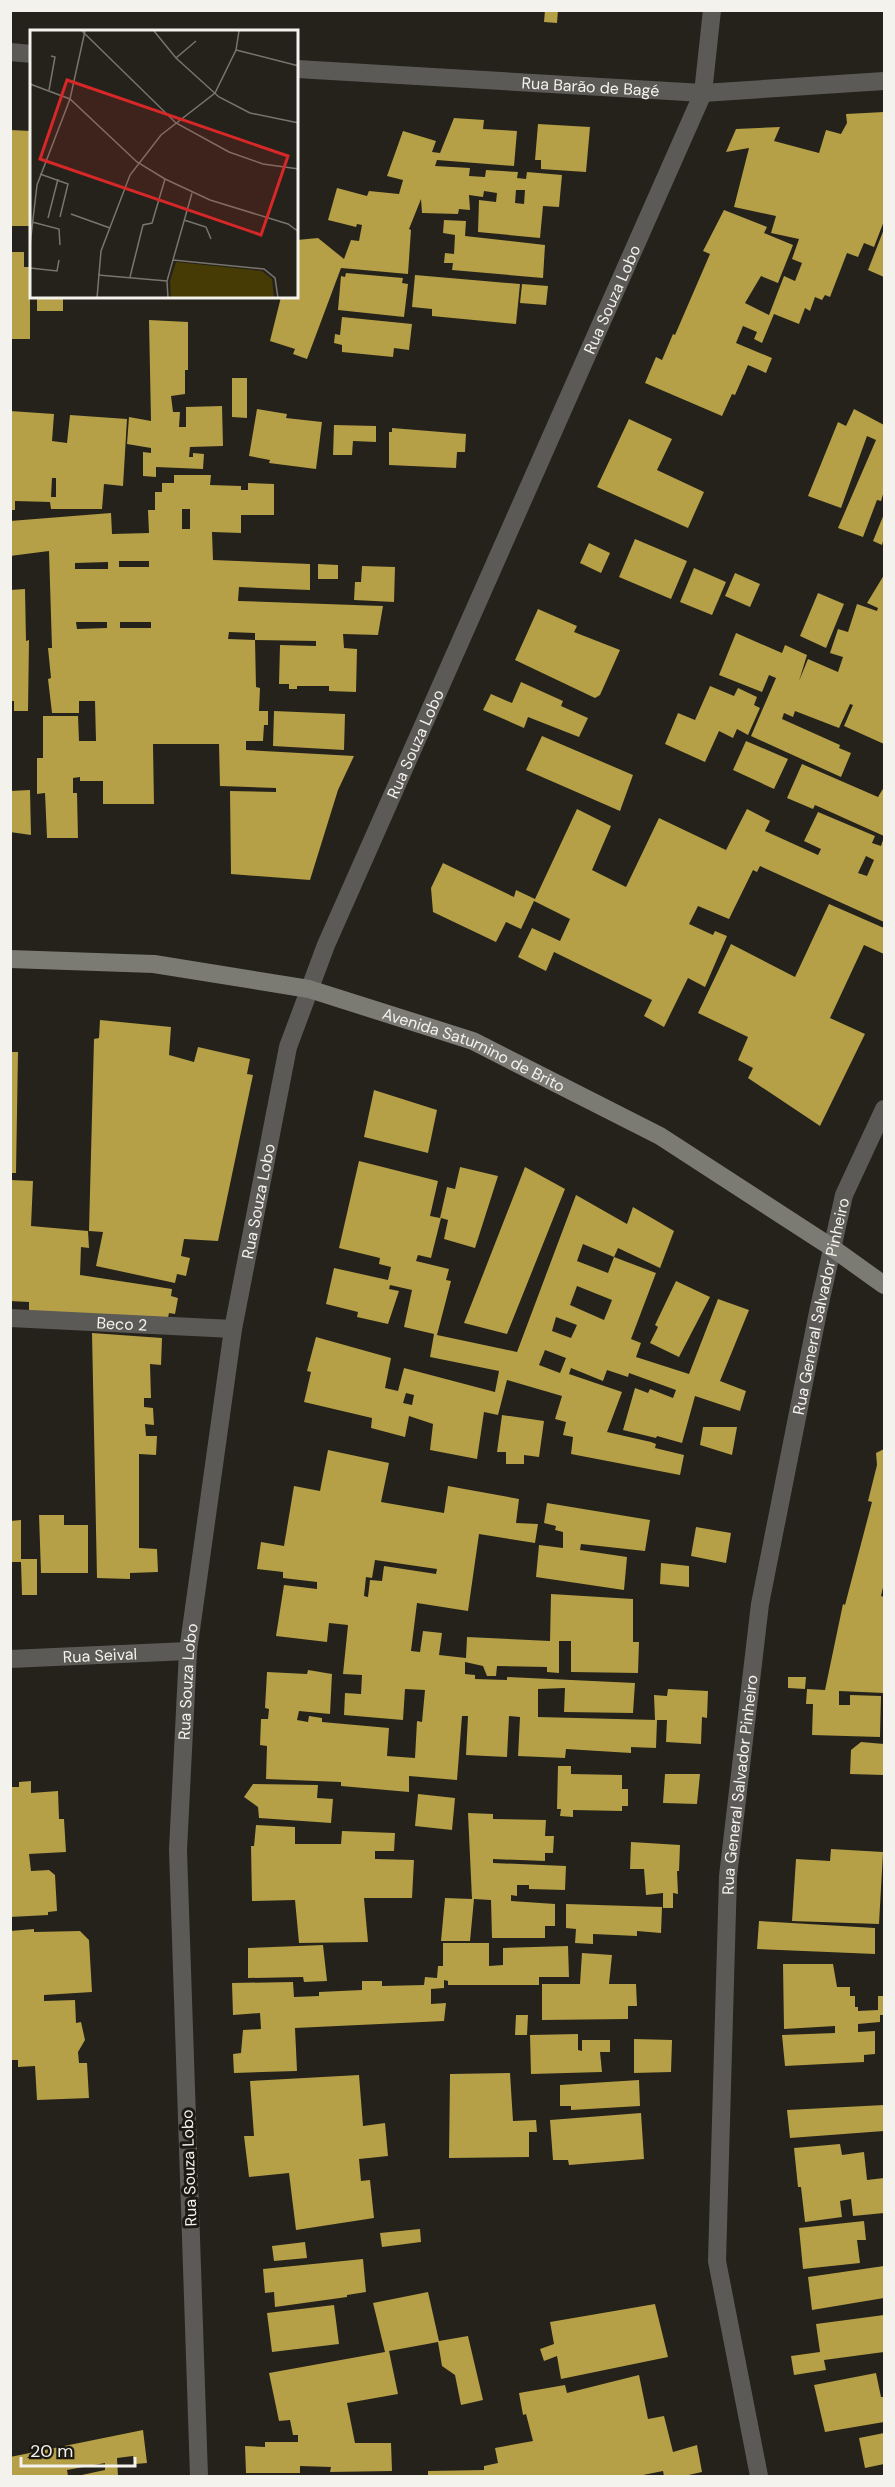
<svg xmlns="http://www.w3.org/2000/svg" width="895" height="2487" font-family="'DM Sans',sans-serif">
<style>
.building{fill:#b59f47;fill-rule:evenodd}
.lines{fill:none;stroke-linecap:round;stroke-linejoin:round}
.lane{stroke:#5b5a56;stroke-width:18}
.street{stroke:#5b5a56;stroke-width:18}
.secondary{stroke:#7b7a73;stroke-width:18}
.labels{text-anchor:middle;dominant-baseline:central;stroke-width:6;stroke-linejoin:round;paint-order:stroke}
.street-label{font-size:16px;fill:#f4f2ed;stroke:#1b1911}
.inset-road{fill:none;stroke:#77756e;stroke-width:1.5}
.view{fill:#d62828;fill-opacity:0.15;stroke:#d62828;stroke-width:3}
.inset-edge{fill:none;stroke:#f4f2ed;stroke-width:3}
</style>
<rect width="100%" height="100%" fill="#24221a"/>
<g class="building">
<path d="M545,10H558L557,23L544,22Z"/>
<path d="M884,112V221L874,247L864,243L858,257L847,253L830,297L825,295L822,300L815,297L810,311L805,308L799,324L774,314L762,343L754,339L757,332L743,326L736,343L772,358L766,373L748,365L735,395L732,394L722,416L645,383L656,357L662,360L673,334L675,335L710,254L703,251L724,210L767,227L764,233L793,245L778,283L761,276L745,303L769,315L784,276L795,281L802,263L792,259L799,239L771,233L776,216L734,207L749,148L726,152L736,129L780,127L774,141L819,153L826,130L841,134L847,123L846,114Z"/>
<path d="M454,118L484,120L483,129L517,131L514,166L437,160L435,166L470,168L469,176L485,177L486,170L518,172L517,178L526,179L527,172L562,175L559,207L543,206L540,238L478,232L479,200L496,202L497,193L484,191L483,197L469,195L470,210L459,209L458,214L422,213L421,199L409,229L411,230L408,274L341,268L307,359L293,354L295,349L270,341L281,297H297V240L318,238L344,259L351,240L359,241L362,225L357,224L356,227L328,220L337,188L367,196L369,191L399,194L403,180L387,176L403,131L436,141L432,152L440,153ZM516,190H525L524,204L515,203Z"/>
<path d="M538,124L590,127L586,172L541,169V160H535Z"/>
<path d="M10,130L32,131V226H10Z"/>
<path d="M444,220L466,221L465,236L545,245L543,278L452,270L453,263H444L445,253L454,254L455,235L443,233Z"/>
<path d="M884,229V277L868,270Z"/>
<path d="M10,252H24V267H30V339H10Z"/>
<path d="M346,273L403,278L402,283L408,284L404,317L338,310L341,276L345,277Z"/>
<path d="M415,275L520,284L516,324L432,316V309L412,307Z"/>
<path d="M522,284L548,286L546,305L520,303Z"/>
<path d="M37,297H75V299H63V311H37Z"/>
<path d="M342,317L412,324L409,350L394,348L393,357L342,352V345L334,343L335,334L340,335Z"/>
<path d="M149,320L188,322V370H185V394L171,396L173,412H180L179,427H186V407L222,406L223,446L190,447L189,457H193V453L204,454L203,469L156,467V477L143,476V452L151,453V448L127,444L129,417L151,421Z"/>
<path d="M232,378H247V418L232,417Z"/>
<path d="M257,409L287,414L286,418L322,422L316,469L269,463L270,460L249,456Z"/>
<path d="M854,409L884,425V491L881,501L877,500L863,537L838,528L876,440L867,436L841,508L808,496L838,422L846,426Z"/>
<path d="M10,411L54,414L52,441L67,443L70,415L127,419L123,486L104,484L102,509H51L50,502L15,501V510H10ZM52,478H56V497H51Z"/>
<path d="M629,419L672,439L657,470L704,492L688,528L597,487Z"/>
<path d="M334,425L376,426V442L353,441L352,455H333Z"/>
<path d="M392,428L466,434L465,452H457L456,468L389,465V432H392Z"/>
<path d="M174,475H211L210,485L241,486V490H248V483L274,484V515H241V533L212,532L213,560L310,564V590L239,587L238,601L383,606L378,635L343,634L344,648L357,649L356,692L329,691V686H297V689H289V684H279L280,645L316,646V641L255,640V633L229,632L228,639L255,640L256,687L260,688L259,711H268V725H264L263,741H246V750L354,756L338,790L310,880L231,874L230,791L276,792V788L220,786L219,744H153L154,804H103V781H80V777L73,778V793H77L78,838H47L45,793L37,794V758H43V716H78L79,741H96L95,701H79V713H52L48,679L51,678L48,648H52L49,551L10,556V521L111,513L112,534L149,533L148,510H155V492H162V483H174ZM182,509H190V529H182ZM119,561H149V567H119ZM108,562V569H75V563ZM76,622H107V628L77,629ZM120,622H151V628H120Z"/>
<path d="M884,514V538L882,545L873,541Z"/>
<path d="M635,539L687,561L671,599L619,577Z"/>
<path d="M589,543L610,553L601,573L580,563Z"/>
<path d="M318,564L338,565V579H318Z"/>
<path d="M362,566L395,567L394,602L354,600L355,582H361Z"/>
<path d="M694,568L726,582L712,615L680,602Z"/>
<path d="M735,573L760,584L750,607L725,596Z"/>
<path d="M884,575V744L844,726L853,705L850,704L839,728L795,711L793,717L784,713L782,719L840,745L839,748L851,753L841,777L751,736L776,678L769,675L762,692L719,675L736,633L782,653L785,645L807,655L799,681L808,659L838,672L843,657L830,653L838,629L848,632L857,604L877,611L878,608L867,603Z"/>
<path d="M25,589L26,641L29,640L28,711H14V701H10V590Z"/>
<path d="M818,593L844,604L826,648L800,636Z"/>
<path d="M538,609L577,626L574,632L620,650L600,695L595,698L515,660Z"/>
<path d="M521,682L563,701L561,706L588,718L579,737L528,717L524,728L483,710L491,694L512,703Z"/>
<path d="M710,686L734,696L738,688L757,697L754,705L760,708L748,735L737,729L733,738L719,731L705,762L665,744L678,713L695,720Z"/>
<path d="M274,711L345,714L344,750L273,746Z"/>
<path d="M542,736L633,775L620,811L526,770Z"/>
<path d="M746,741L788,759L774,789L733,770Z"/>
<path d="M802,764L878,797L884,787V836L815,805L813,809L787,798Z"/>
<path d="M30,790L31,835L10,832V791Z"/>
<path d="M577,809L611,826L592,870L626,887L659,818L726,850L747,809L770,821L765,831L818,855L821,849L804,841L818,812L875,836L872,843L881,846L884,837V922L760,866L757,872L753,870L729,919L698,906L689,924L713,935L715,931L727,936L705,987L688,978L664,1027L644,1016L652,1000L554,952L546,971L518,957L532,928L560,941L570,919L534,901L521,929L506,922L496,942L433,912L431,888L443,863L514,897L516,890L535,899ZM866,856L874,860L867,876L858,873Z"/>
<path d="M829,904L884,928V954L864,945L830,1018L865,1034L820,1126L748,1078L753,1068L738,1060L748,1037L698,1013L731,944L795,977Z"/>
<path d="M100,1020L171,1027L169,1055L194,1062L198,1047L250,1059L247,1074L253,1075L218,1241L184,1239L181,1256L190,1258L186,1276L177,1274L175,1283L96,1266L103,1232L89,1231L94,1039L99,1038Z"/>
<path d="M10,1052H18L16,1173H10Z"/>
<path d="M374,1090L437,1110L428,1153L364,1137Z"/>
<path d="M359,1161L438,1181L430,1216L440,1218L447,1187L455,1189L460,1167L498,1176L475,1248L444,1239L448,1220L441,1218L431,1258L418,1255L416,1261L449,1269L446,1280L451,1281L437,1335L517,1352L576,1195L627,1224L633,1207L674,1231L660,1268L618,1248L614,1257L583,1244L577,1261L608,1273L614,1257L656,1273L631,1339L641,1343L636,1357L689,1374L718,1299L749,1310L720,1381L746,1391L740,1411L695,1396L682,1443L657,1436L656,1438L623,1430L635,1388L648,1393L650,1389L673,1398L676,1390L629,1373L628,1377L607,1370L603,1381L571,1368L569,1374L622,1392L607,1432L651,1442L656,1444L655,1448L684,1455L680,1475L571,1454L573,1437L563,1435L566,1422L555,1419L562,1396L507,1380L498,1415L484,1412L477,1459L430,1450L433,1424L409,1416L405,1437L371,1428L372,1418L304,1402L311,1372L307,1371L316,1337L391,1358L385,1388L398,1391L404,1368L495,1392L499,1371L430,1357L434,1334L404,1327L412,1290L390,1285L389,1289L399,1291L388,1324L357,1317L358,1312L326,1304L334,1268L388,1280L391,1267L379,1264L380,1258L339,1248ZM577,1286L612,1300L604,1320L570,1305ZM556,1317L577,1325L571,1338L552,1331ZM545,1350L566,1358L560,1373L539,1365ZM406,1393L414,1395L412,1405L403,1403Z"/>
<path d="M525,1167L565,1189L507,1334L464,1323Z"/>
<path d="M10,1180L33,1181L31,1226L88,1231L89,1248L81,1247L80,1275L172,1289L171,1296L178,1298L175,1314L169,1313L167,1322L29,1312V1302L10,1301Z"/>
<path d="M676,1281L710,1297L679,1357L650,1343L658,1327L655,1325Z"/>
<path d="M92,1333L162,1338L161,1365L150,1364L151,1398H144V1407L153,1408L154,1425L145,1424L146,1436H157L156,1455L139,1454V1548L157,1549L158,1572L130,1573V1579L97,1578Z"/>
<path d="M502,1415L544,1421L539,1457L524,1455V1464H506V1452H497Z"/>
<path d="M703,1427H737L732,1455L700,1445Z"/>
<path d="M884,1449V1583L881,1596L884,1597V1693L839,1691V1705H850V1695L881,1696L880,1737L812,1735L813,1704H806L807,1689L825,1690L843,1604L845,1605L872,1502L868,1501L877,1465L876,1453Z"/>
<path d="M328,1450L389,1463L381,1502L444,1513L448,1486L519,1499L516,1523L538,1524L535,1543L479,1534L468,1611L417,1603L411,1651L420,1652L423,1631L442,1633L439,1655L466,1658L467,1637L550,1641L551,1594L633,1599V1642H639L638,1673L571,1672V1641H559V1673L547,1672V1667L497,1666L496,1676H487L483,1666L465,1662V1674L475,1675V1679L507,1680V1677L635,1683L633,1713L564,1712L565,1688L538,1689V1717L657,1720L656,1748L631,1747V1753L566,1749L565,1758L518,1756L520,1717L509,1716L507,1757L466,1755L468,1716H462L457,1780L409,1776V1792L341,1786V1782L266,1779L267,1746L260,1745L261,1719H268L269,1709L265,1708L267,1672L307,1674L308,1670L332,1674L330,1714L299,1711L297,1720L308,1722L309,1716L322,1718V1722L389,1728L387,1756L415,1758L417,1721L422,1722L425,1690L405,1689L403,1720L344,1715L345,1693L361,1694L362,1675L343,1674L348,1625L329,1623L327,1642L276,1636L284,1585L317,1589V1582L283,1578V1572L257,1569L261,1542L284,1546L294,1486L320,1491ZM375,1560L437,1569L436,1574L384,1566L382,1581L370,1580L368,1597L364,1596L366,1577L372,1578Z"/>
<path d="M547,1503L650,1520L645,1551L581,1544L580,1550L627,1557L624,1590L536,1577L539,1545L563,1548V1532L555,1530L556,1526L544,1523Z"/>
<path d="M39,1515H64V1525H88V1573H41Z"/>
<path d="M21,1520V1559H37V1595H22L21,1562H10V1521Z"/>
<path d="M696,1527L731,1533L726,1563L691,1556Z"/>
<path d="M661,1563L689,1566V1587L660,1584Z"/>
<path d="M788,1677H806L805,1689L788,1688Z"/>
<path d="M668,1689L708,1691L707,1718L702,1717L701,1744L666,1742L667,1720H655L654,1695L667,1696Z"/>
<path d="M861,1742L884,1744V1775L850,1774L851,1750Z"/>
<path d="M558,1766H571V1774L622,1775V1789H628V1806H622V1811L573,1810V1817L560,1816L561,1809H557Z"/>
<path d="M665,1774H700L697,1804L663,1803Z"/>
<path d="M31,1781V1793L58,1791L59,1819H64L66,1852L29,1854L31,1871L49,1870L55,1875L57,1911L48,1912V1915L10,1917V1787H19V1782Z"/>
<path d="M253,1784L318,1785L317,1798L333,1799L331,1823L259,1818L258,1807L244,1797Z"/>
<path d="M418,1794L455,1798L452,1830L415,1826Z"/>
<path d="M468,1813L493,1814V1819L546,1820L545,1836H554L553,1853H545V1861L493,1859V1863L566,1866L565,1890L529,1889V1885H517V1896L511,1895V1901L555,1904V1926H545V1938H492L491,1900L474,1899L470,1941H441L445,1898L472,1899Z"/>
<path d="M256,1825L295,1827V1844H341L342,1831L395,1833L394,1851H375V1859L414,1860L412,1898H364L368,1942L299,1943L295,1900L252,1901L251,1846H254Z"/>
<path d="M631,1842L680,1845L679,1871H677L678,1894L673,1893V1908H663V1893L646,1895L644,1869H630Z"/>
<path d="M831,1849L883,1852L879,1924L792,1921L796,1859L830,1861Z"/>
<path d="M566,1904L662,1907L661,1933L637,1931V1936L593,1934V1944L575,1943L576,1929L566,1928Z"/>
<path d="M759,1921L875,1928V1954L757,1949Z"/>
<path d="M34,1929V1932L80,1931L89,1940L92,1992L44,1995V2001L75,2000L76,2023L81,2022L85,2040L78,2052L79,2063H87L89,2098L37,2100L35,2066L18,2067V2060H10V1931Z"/>
<path d="M443,1943H489V1966L503,1965V1948L568,1946L569,1977H539V1985H448V1981L444,1980V1988L431,1989V2004L446,2003L444,2021L295,2028L297,2071L234,2073L233,2054L241,2053L243,2030L261,2029L260,2013L233,2015L232,1983L293,1982L294,1997L319,1996V1992L362,1990V1981H382V1986L424,1985L425,1977L437,1978L438,1966H443Z"/>
<path d="M323,1945L327,1981L304,1982L303,1977L248,1978V1948Z"/>
<path d="M582,1953L612,1955L609,1984H636L637,2006H628V2019L542,2020V1984H580Z"/>
<path d="M783,1964H833L837,1987H850V1996H855V2007H858V2011L878,2010V1996H884V2015H880V2022L858,2024V2032L875,2031V2054L864,2055V2062L785,2066L782,2035L835,2033V2026L784,2029Z"/>
<path d="M516,2015H528L527,2035H515Z"/>
<path d="M578,2034V2050L582,2051V2040H610V2052H600L602,2072L531,2074L530,2035Z"/>
<path d="M634,2039L672,2040L671,2072L634,2073Z"/>
<path d="M510,2073L513,2121L536,2120L537,2132H529V2157L449,2158L450,2074Z"/>
<path d="M359,2075L363,2126L385,2123L388,2156L359,2159L361,2181L370,2180L374,2218L296,2230L289,2173L249,2177L244,2136H254L250,2081Z"/>
<path d="M639,2080L640,2106L571,2110V2106H560V2085Z"/>
<path d="M884,2105V2131L790,2138L787,2110Z"/>
<path d="M641,2113L644,2159L569,2165L568,2160H553L550,2120Z"/>
<path d="M840,2144L842,2155L864,2152L867,2180L884,2178V2213L853,2216L851,2199L840,2201L842,2217L805,2222L801,2187H798L794,2148Z"/>
<path d="M864,2221L866,2240H857L860,2263L803,2269L799,2228Z"/>
<path d="M420,2229L421,2242L382,2247L380,2233Z"/>
<path d="M305,2242L307,2258L274,2261L272,2246Z"/>
<path d="M363,2259L366,2292L347,2295V2297L275,2307L274,2292L265,2293L263,2269Z"/>
<path d="M884,2266V2298L812,2310L808,2277Z"/>
<path d="M428,2292L439,2341L468,2336L483,2400L461,2405L455,2375L442,2366L438,2342L389,2351L398,2394L347,2403L355,2443H391L392,2471L330,2472L331,2467L300,2466V2473H246L245,2446L265,2447V2442H298V2435H293L290,2420L279,2421L269,2373L385,2352L373,2303Z"/>
<path d="M655,2304L668,2357L561,2379L557,2356L544,2361L540,2349L554,2344L550,2322Z"/>
<path d="M334,2305L339,2344L272,2352L267,2313Z"/>
<path d="M884,2315V2352L824,2360L826,2370L794,2375L791,2356L820,2352L816,2324Z"/>
<path d="M876,2373L881,2397H884V2422L825,2432L814,2385Z"/>
<path d="M639,2375L648,2419L664,2416L673,2452L697,2445L702,2472L684,2476H664L663,2471L638,2476H428V2471L484,2470V2466L498,2463L495,2448L533,2441L526,2414L523,2415L519,2393L565,2385L567,2393Z"/>
<path d="M143,2430L147,2463L135,2464L133,2456L117,2458L118,2476H77L105,2470V2463L67,2470L68,2476H10V2457Z"/>
<path d="M884,2433V2464L865,2468L859,2438Z"/>
</g>
<g class="lines">
<path class="lane" id="s1" d="M10,1318L233,1329"/>
<g class="street">
<path d="M10,52L32,54"/>
<path id="s2" d="M297,69L703,93L884,81"/>
<path id="s3" d="M10,1659L188,1651"/>
<path id="s4" d="M199,2476L178,1850L188,1651L233,1329L288,1047L326,945L703,93L712,10"/>
<path id="s5" d="M759,2476L717,2261L728,1876L760,1604L818,1312L844,1195L884,1109"/>
</g>
<path class="secondary" id="s6" d="M10,959L154,964L309,989L473,1041L660,1136L831,1247L884,1285"/>
</g>
<g class="labels">
<g class="street-label">
<text stroke="none"><textPath href="#s2" startOffset="294">Rua Barão de Bagé</textPath></text>
<text stroke="none"><textPath href="#s4" startOffset="2253">Rua Souza Lobo</textPath></text>
<text stroke="none"><textPath href="#s4" startOffset="1767">Rua Souza Lobo</textPath></text>
<text stroke="none"><textPath href="#s6" startOffset="477">Avenida Saturnino de Brito</textPath></text>
<text stroke="none"><textPath href="#s4" startOffset="1281">Rua Souza Lobo</textPath></text>
<text stroke="none"><textPath href="#s5" startOffset="1182">Rua General Salvador Pinheiro</textPath></text>
<text stroke="none"><textPath href="#s1" startOffset="112">Beco 2</textPath></text>
<text stroke="none"><textPath href="#s3" startOffset="90">Rua Seival</textPath></text>
<text stroke="none"><textPath href="#s4" startOffset="795">Rua Souza Lobo</textPath></text>
<text stroke="none"><textPath href="#s5" startOffset="696">Rua General Salvador Pinheiro</textPath></text>
<text transform="translate(189 2168) rotate(-92)">Rua Souza Lobo</text>
</g>
</g>
<g transform="translate(30 30)">
<rect width="268" height="268" fill="#24221a"/>
<path d="M146,232L232,241L242,249L244,268H141L140,251Z" fill="#463a05"/>
<path class="inset-road" d="M52,1L146,93L199,122L233,134L269,139M124,1L146,28L189,67L220,83L269,93M206,20L269,36M146,28L166,11M0,54L40,69L107,132L135,149L180,170L258,194L269,202M19,60L25,27L21,26M10,144L38,154L30,187M41,184L80,198M18,188L28,149M154,190L176,197L181,209M2,192L29,199L30,215M0,215L7,155L40,69L55,1M143,230L234,239L245,248L248,268M0,238L27,241L29,230M68,245L137,251M100,247L113,195L122,193L135,149M67,268L71,221L100,145L131,105L185,63L206,20L209,1M138,268L137,251L162,163"/>
<path class="view" d="M37,50L258,126L231,205L10,129Z"/>
<rect width="268" height="268" class="inset-edge"/>
</g>
<rect width="895" height="2487" fill="none" stroke="#f4f2ed" stroke-width="24"/>
<path d="M21 2457v9h114v-9" fill="none" stroke="#f4f2ed" stroke-width="3"/>
<text x="30" y="2457" font-size="18" fill="#f4f2ed" stroke="#1b1911" stroke-width="4.5" paint-order="stroke">20 m</text>
</svg>
